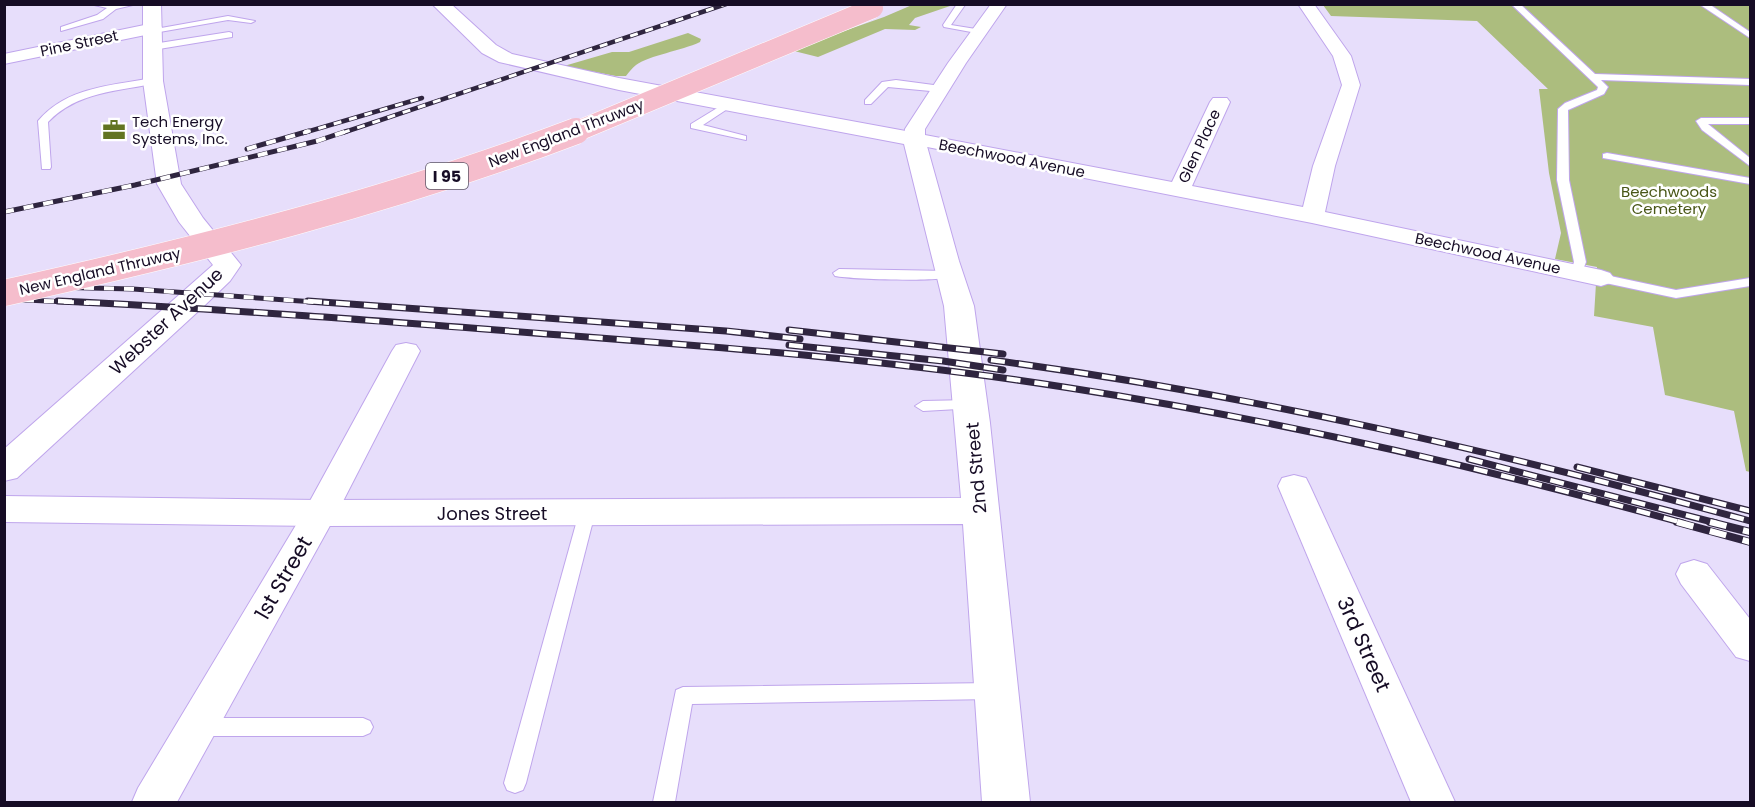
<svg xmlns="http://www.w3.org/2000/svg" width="1755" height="807" font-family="Poppins,sans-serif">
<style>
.green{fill:#acbd7e}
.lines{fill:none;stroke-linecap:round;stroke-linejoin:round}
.service-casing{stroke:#bfa5ec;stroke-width:2}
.minor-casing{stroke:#bfa5ec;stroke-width:2}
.tertiary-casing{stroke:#bfa5ec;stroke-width:2}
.service{fill:#fff;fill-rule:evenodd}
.minor{fill:#fff;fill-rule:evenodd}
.tertiary{fill:#fff;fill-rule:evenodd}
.rail-far3-casing{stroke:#2f253f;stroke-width:4.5}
.rail-far2-casing{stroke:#2f253f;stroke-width:5}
.rail-far1-casing{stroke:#2f253f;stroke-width:7}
.rail-casing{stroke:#2f253f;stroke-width:8}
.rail-far3{stroke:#fff;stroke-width:3;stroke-dasharray:8;stroke-linecap:butt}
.rail-far2{stroke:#fff;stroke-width:4;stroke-dasharray:10;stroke-linecap:butt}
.rail-far1{stroke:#fff;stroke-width:4.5;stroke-dasharray:14;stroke-linecap:butt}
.rail{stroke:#fff;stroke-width:6;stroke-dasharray:17;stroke-linecap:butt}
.motorway-bridge-far1-casing{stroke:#fff;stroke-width:21;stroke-linecap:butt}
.motorway-bridge-casing{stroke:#fff;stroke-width:27;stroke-linecap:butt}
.motorway-bridge-far1{stroke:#f5bdcc;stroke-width:20}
.motorway-bridge{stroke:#f5bdcc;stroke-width:26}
.labels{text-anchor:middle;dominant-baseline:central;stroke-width:5;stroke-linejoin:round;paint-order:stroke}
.far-street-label{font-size:15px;fill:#160c25;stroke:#fff}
.far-poi-label{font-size:15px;fill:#160c25;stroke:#fff;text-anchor:start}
.far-park-label{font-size:15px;fill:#485616;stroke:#fff}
.shield{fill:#fff;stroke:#5c5566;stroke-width:1.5}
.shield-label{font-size:16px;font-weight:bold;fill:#160c25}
.street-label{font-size:18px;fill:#160c25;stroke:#fff}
.near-street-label{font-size:21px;fill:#160c25;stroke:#fff}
</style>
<rect width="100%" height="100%" fill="#e7defb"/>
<g class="green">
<path d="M912,5H953L915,18L909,25L921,27L915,30L885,29L818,57L790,50L884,17Z"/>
<path d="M1323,5H1750V472L1746,471L1734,411L1665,395L1653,327L1594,316L1597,267L1555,259L1561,233L1549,173L1539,89H1548L1477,21L1331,16Z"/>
<path d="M688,33L701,39L700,42C681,51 650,55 636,65C632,68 629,72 626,76H616L564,66L612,52H629Z"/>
</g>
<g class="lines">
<g class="service-casing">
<g id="service">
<path d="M90,4H137L116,9L103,19L61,31V27L97,15L107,8Z"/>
<path d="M957,4L965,5L951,25L982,30V34L944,27L943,25Z"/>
<path d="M1511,4H1520L1595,74L1750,79V85L1601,80L1608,87L1604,94L1568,110L1569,180L1586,262L1581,275L1577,276L1571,272L1574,262L1557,180L1558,109L1565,103L1597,90L1598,87Z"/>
<path d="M1699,4H1709L1750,32V38Z"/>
<path d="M228,16L255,21L251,23L228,20L154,33L150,30Z"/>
<path d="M229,32L232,33V37L153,50L149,47L153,44Z"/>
<path d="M153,78L158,81L156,83C117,92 78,91 48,122L51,167L50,169H42L38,121C66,87 113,85 153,78Z"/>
<path d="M896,80L941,86L946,89L941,92L888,87L871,104H865V100L882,82Z"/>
<path d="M727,102L735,104L703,125L746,136V140L691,128V124Z"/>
<path d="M1750,118V124H1708L1750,158V166L1702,130L1696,121L1701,118Z"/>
<path d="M1607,153L1750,178V184L1603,158V154Z"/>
<path d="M839,269L949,271L955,275C947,283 850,279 835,276L833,273Z"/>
<path d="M1601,274L1676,290L1750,278V286L1676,298L1596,281L1595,278Z"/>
<path d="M971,400L979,405L976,408L923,411L915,406L923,401Z"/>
<path d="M587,507L593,509L595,513L526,783L523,790L515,793L507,790L504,783L579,513L581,509Z"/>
<path d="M993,683L1000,685L1003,691L1000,697L993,699L692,704L675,802H653L676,690L683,687Z"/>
<path d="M198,718H363L370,721L373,727L370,733L363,736H198L191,733L188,727L191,721Z"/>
</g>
</g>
<g class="minor-casing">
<g id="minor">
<path d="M991,4H1007L966,63L925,129V135L1172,182L1210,102L1213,98H1227L1230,102L1192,186L1303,207L1313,166L1342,85L1333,56L1298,4H1314L1351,56L1360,85L1335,166L1325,212L1601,270L1610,273L1614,278L1610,283L1601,286L1312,223L907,143L904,139L905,129L948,63Z"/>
<path d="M154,23L160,24L162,28L160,32L4,64V54Z"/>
<path d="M406,343L416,345L420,351L337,513L177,802H132L138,788L305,510L392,351L396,345Z"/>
<path d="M1294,475L1306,478L1310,486L1455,802H1411L1278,486L1282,478Z"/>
<path d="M1694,560L1707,564L1750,619V661L1736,657L1681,584L1676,574L1681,564Z"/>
</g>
</g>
<g class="tertiary-casing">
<g id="tertiary">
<path d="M143,4H161L163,81L181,184L203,218L241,265L230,281L204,306L17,478L4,481V449L213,265L179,222L157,184L143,81Z"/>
<path d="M432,4H451L496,45L512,54L619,78L922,134L925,139L959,261L974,306L990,423L1030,802H982L963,524L320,526L4,522V496L320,500L961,498L944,306L904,144L619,90L499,62L482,53Z"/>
</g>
</g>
<use href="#service" class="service"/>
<use href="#minor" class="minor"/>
<use href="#tertiary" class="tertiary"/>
<g class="rail-far3-casing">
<g id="rail-far3">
<path d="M303,133L422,98"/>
<path d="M342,133L726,4"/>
</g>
</g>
<g class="rail-far2-casing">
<g id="rail-far2">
<path d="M247,149L309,131"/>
<path d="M4,212L135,185L317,141L347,131"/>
<path d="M4,286L133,289L329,303"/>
<path d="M4,299L89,303"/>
</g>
</g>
<g class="rail-far1-casing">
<g id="rail-far1">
<path d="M58,301C226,309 393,322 561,335C731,348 901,361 1070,388C1277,420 1481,467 1683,523"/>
<path d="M308,301L726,331L800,339"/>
<path d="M789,330L1003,354"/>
<path d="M789,345L943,361L1003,370"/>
<path d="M991,360C1248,394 1500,452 1750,521"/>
<path d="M1469,459L1716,523"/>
<path d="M1577,467L1750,511"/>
</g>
</g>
<g class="rail-casing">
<g id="rail">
<path d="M1677,522L1750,542"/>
<path d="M1710,522L1750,532"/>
</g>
</g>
<use href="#rail-far3" class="rail-far3"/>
<use href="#rail-far2" class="rail-far2"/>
<use href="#rail-far1" class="rail-far1"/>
<use href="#rail" class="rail"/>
<g class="motorway-bridge-far1-casing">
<path id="motorway-bridge-far1" d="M573,133L873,8"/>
</g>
<g class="motorway-bridge-casing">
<path id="motorway-bridge" d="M4,293C198,250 391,201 576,131"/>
</g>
<use href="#motorway-bridge-far1" class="motorway-bridge-far1"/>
<use href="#motorway-bridge" class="motorway-bridge"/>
</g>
<defs>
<g id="office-bare" transform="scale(1.8)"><path d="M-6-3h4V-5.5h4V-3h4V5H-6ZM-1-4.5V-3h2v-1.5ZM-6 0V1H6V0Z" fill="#627422" stroke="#fff" stroke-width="2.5" paint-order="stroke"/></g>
</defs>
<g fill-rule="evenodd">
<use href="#office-bare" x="114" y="130"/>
</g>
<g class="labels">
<g class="far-street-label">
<text transform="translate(79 43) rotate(-12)">Pine Street</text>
<text transform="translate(566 133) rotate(-21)">New England Thruway</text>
<text transform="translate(1199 146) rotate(-65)">Glen Place</text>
<text transform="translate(1012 158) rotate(11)">Beechwood Avenue</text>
<text transform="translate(1488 253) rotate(12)">Beechwood Avenue</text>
<text transform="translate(100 271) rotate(-13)">New England Thruway</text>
</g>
<g class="far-poi-label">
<text x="132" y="121">Tech Energy<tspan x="132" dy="17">Systems, Inc.</tspan></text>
</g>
<g class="far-park-label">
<text x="1669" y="191">Beechwoods<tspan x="1669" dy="17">Cemetery</tspan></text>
</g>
<rect class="shield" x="426" y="163" width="42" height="26" rx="4.5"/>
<g class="shield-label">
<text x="447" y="176">I 95</text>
</g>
<g class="street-label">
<text transform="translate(166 321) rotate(-43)">Webster Avenue</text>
<text transform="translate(976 468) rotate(-95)">2nd Street</text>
<text x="492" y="513">Jones Street</text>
</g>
<g class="near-street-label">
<text transform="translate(283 578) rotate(-60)">1st Street</text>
<text transform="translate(1364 644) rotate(66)">3rd Street</text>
</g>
</g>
<rect width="1755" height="807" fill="none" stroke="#160c25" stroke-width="12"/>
</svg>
